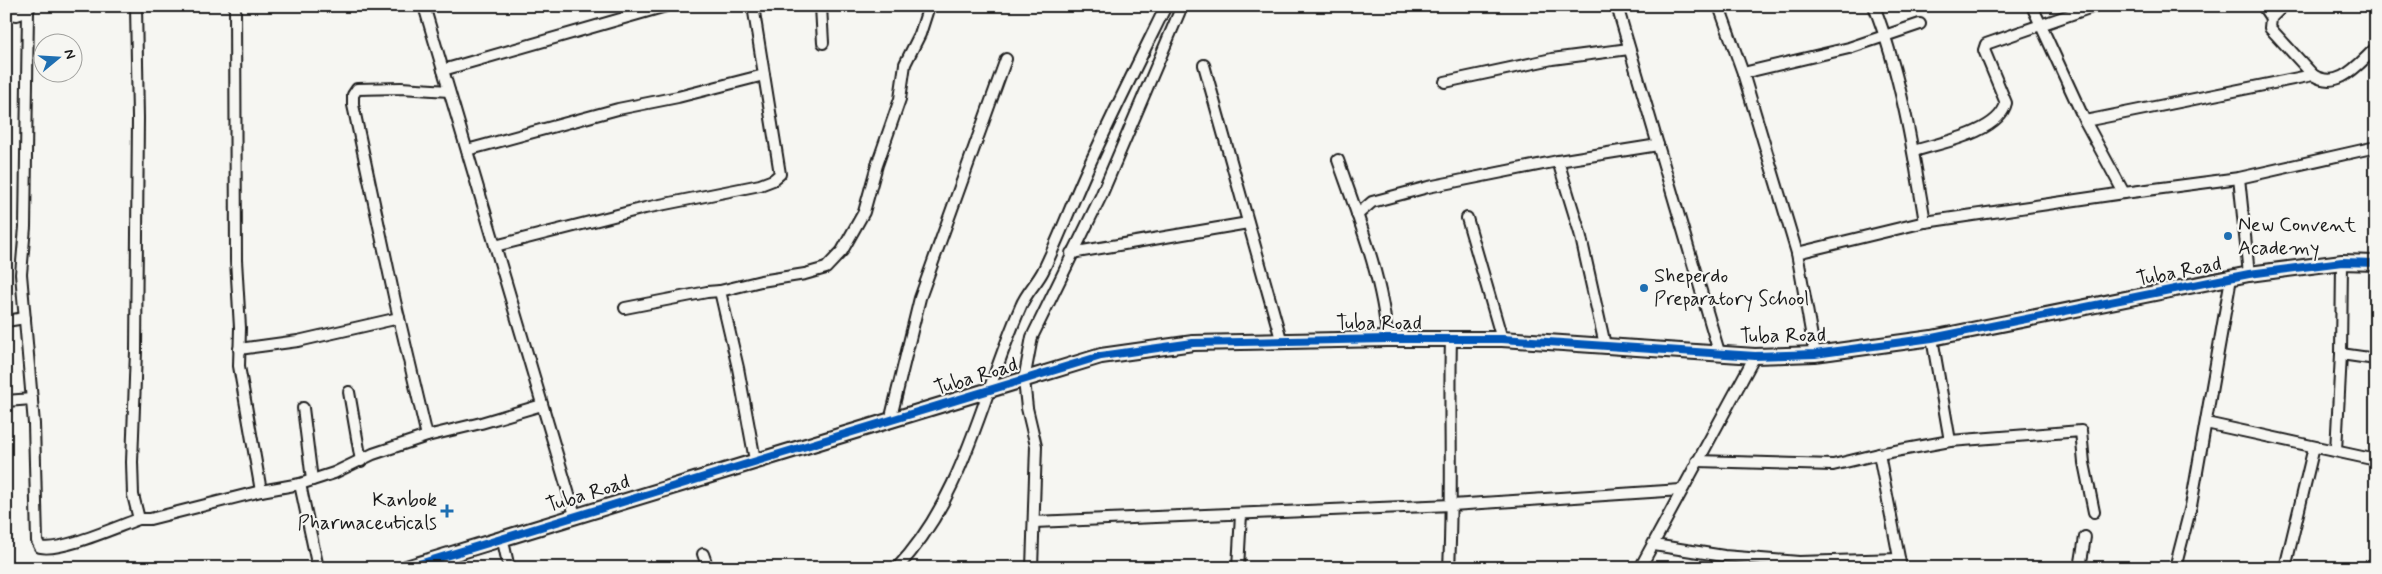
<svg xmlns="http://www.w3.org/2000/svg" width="2382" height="574" font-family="Mynerve,sans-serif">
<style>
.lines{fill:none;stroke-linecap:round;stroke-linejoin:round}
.street-casing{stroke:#1c1c1c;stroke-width:14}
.secondary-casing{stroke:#1c1c1c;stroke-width:18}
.street{stroke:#f6f6f2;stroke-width:10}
.secondary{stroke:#f6f6f2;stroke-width:14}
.cycleway-casing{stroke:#f6f6f2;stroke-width:11}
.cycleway{stroke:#0057b8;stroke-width:8}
.poi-dot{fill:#1f6fb2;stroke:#f6f6f2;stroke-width:2}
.labels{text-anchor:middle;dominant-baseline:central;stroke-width:4.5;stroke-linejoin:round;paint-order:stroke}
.poi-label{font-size:20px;fill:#1c1c1c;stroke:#f6f6f2;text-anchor:start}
.street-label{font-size:20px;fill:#1c1c1c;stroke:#f6f6f2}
</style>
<rect width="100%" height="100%" fill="#f6f6f2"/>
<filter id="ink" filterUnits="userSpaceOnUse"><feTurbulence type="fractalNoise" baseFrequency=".02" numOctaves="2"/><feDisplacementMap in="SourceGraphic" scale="10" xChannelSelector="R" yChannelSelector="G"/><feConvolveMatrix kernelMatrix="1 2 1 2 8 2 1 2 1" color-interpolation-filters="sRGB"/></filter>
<g filter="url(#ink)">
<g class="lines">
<g class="street-casing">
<g id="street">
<path d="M30,6L28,11L25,227L21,274L34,424L37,541L40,547C61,552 116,527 139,519H150L261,491L300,484L334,473L373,454L427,436L481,423L542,405"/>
<path d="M136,6L138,118L136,351L132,462L133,495L139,519"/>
<path d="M235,6L236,260L240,328L239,366L261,491"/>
<path d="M424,6L575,515"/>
<path d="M821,6L823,43"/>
<path d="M1617,6L1719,352"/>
<path d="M1719,6L1743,73L1797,253L1815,354"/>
<path d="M1874,6C1901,75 1913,149 1925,222"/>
<path d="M2032,6L2085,121L2124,193"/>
<path d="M2263,6L2271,18"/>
<path d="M2283,6L2271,18L2270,28L2313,75C2339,91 2358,64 2376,48"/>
<path d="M6,14L17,15L28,11"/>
<path d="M1204,65L1281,339"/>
<path d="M443,70L666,6"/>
<path d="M1743,73L1849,48L1920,24"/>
<path d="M1445,82L1552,59L1629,49"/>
<path d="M2085,121L2313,75"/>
<path d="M467,150L618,109L678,97L764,75"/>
<path d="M1914,151C1939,143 1999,133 2006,103L1984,50L1986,44L2095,6"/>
<path d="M1338,160C1357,214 1384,282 1387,339"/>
<path d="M1558,161L1580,233L1605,345"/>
<path d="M2239,178L2249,274"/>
<path d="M1357,215L1372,202L1428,187L1558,161L1658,145"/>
<path d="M1467,218L1502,339"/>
<path d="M495,246L645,208L760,185L773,180L780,174L753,6"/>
<path d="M1071,253L1248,223"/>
<path d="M1797,253L1925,222L2124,193L2239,178L2376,147"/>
<path d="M625,308L707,292L720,291"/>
<path d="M6,321L25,318"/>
<path d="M1932,338L1950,441"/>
<path d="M239,349L298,341L399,318"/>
<path d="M2341,354L2376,359"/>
<path d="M349,392L361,461"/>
<path d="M6,401L32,399"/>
<path d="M303,408L312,480"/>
<path d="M890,421L920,298L1006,59"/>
<path d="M2206,423L2376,460"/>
<path d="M427,436L395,301L353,105V95L357,89L401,88L449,91"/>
<path d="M2336,451L2341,354L2342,262"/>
<path d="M1879,454L1901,568"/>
<path d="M755,460L738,368L720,291L761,281L805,274L826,268L842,251L864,212L877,165L900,99L905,64L920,34L929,6"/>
<path d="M1697,461L1833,465L1879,454L1950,441L2081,431L2084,463L2094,512"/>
<path d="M300,484L318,568"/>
<path d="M1034,522L1452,505L1681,490"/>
<path d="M502,537L509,568"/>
<path d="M1654,545L1724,556L1799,562L1899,559"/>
<path d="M703,554L708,568"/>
<path d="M897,568C965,496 982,394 1021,306C1026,293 1037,283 1043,271C1059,238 1072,203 1087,170C1112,115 1139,61 1166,6"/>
<path d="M1032,568L1036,446L1027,408L1024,380L1032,337L1101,196L1182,6"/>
<path d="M1238,568L1241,514"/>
<path d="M1449,568C1453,491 1449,415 1451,339"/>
<path d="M1640,568L1755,356"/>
<path d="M2080,568L2085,537"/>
<path d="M2175,568L2191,506L2231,278"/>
<path d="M2285,568L2314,447"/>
</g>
</g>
<g class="secondary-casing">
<path id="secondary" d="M406,568L1101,356L1193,343L1387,339H1502L1755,356L1815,354L1932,338L2249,274L2342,262L2376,263"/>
</g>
<use href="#street" class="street"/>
<use href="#secondary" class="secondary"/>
<g class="cycleway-casing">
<path id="cycleway" d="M406,568L1101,356L1193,343L1387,339H1502L1755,356L1815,354L1932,338L2249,274L2342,262L2376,263"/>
</g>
<use href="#cycleway" class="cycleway"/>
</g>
</g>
<g class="poi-dot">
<circle cx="2228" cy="236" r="5"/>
<circle cx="1644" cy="288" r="5"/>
<path d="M444.5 503.5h5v5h5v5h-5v5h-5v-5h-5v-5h5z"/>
</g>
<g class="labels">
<g class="poi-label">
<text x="2238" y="225">New Convent<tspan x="2238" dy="23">Academy</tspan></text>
<text x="1654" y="276">Sheperdo<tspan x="1654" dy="23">Preparatory School</tspan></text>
<text x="437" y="500" text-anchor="end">Kanbok<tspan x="437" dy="23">Pharmaceuticals</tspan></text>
</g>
<g class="street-label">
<text transform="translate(2179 272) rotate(-11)">Tuba Road</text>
<text x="1379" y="323">Tuba Road</text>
<text transform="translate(1783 336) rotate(-1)">Tuba Road</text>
<text transform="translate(976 377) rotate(-17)">Tuba Road</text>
<text transform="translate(588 494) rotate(-17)">Tuba Road</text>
</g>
</g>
<rect width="2382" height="574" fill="none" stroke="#f6f6f2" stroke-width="25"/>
<rect x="12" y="12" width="2357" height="549" fill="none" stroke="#1c1c1c" stroke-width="2" filter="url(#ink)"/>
<g transform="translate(58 58) rotate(72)"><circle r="24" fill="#f6f6f2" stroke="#9f9f9c"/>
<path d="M0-4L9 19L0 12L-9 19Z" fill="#1f6fb2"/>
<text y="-8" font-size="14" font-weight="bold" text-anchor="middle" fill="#1c1c1c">N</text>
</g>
</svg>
